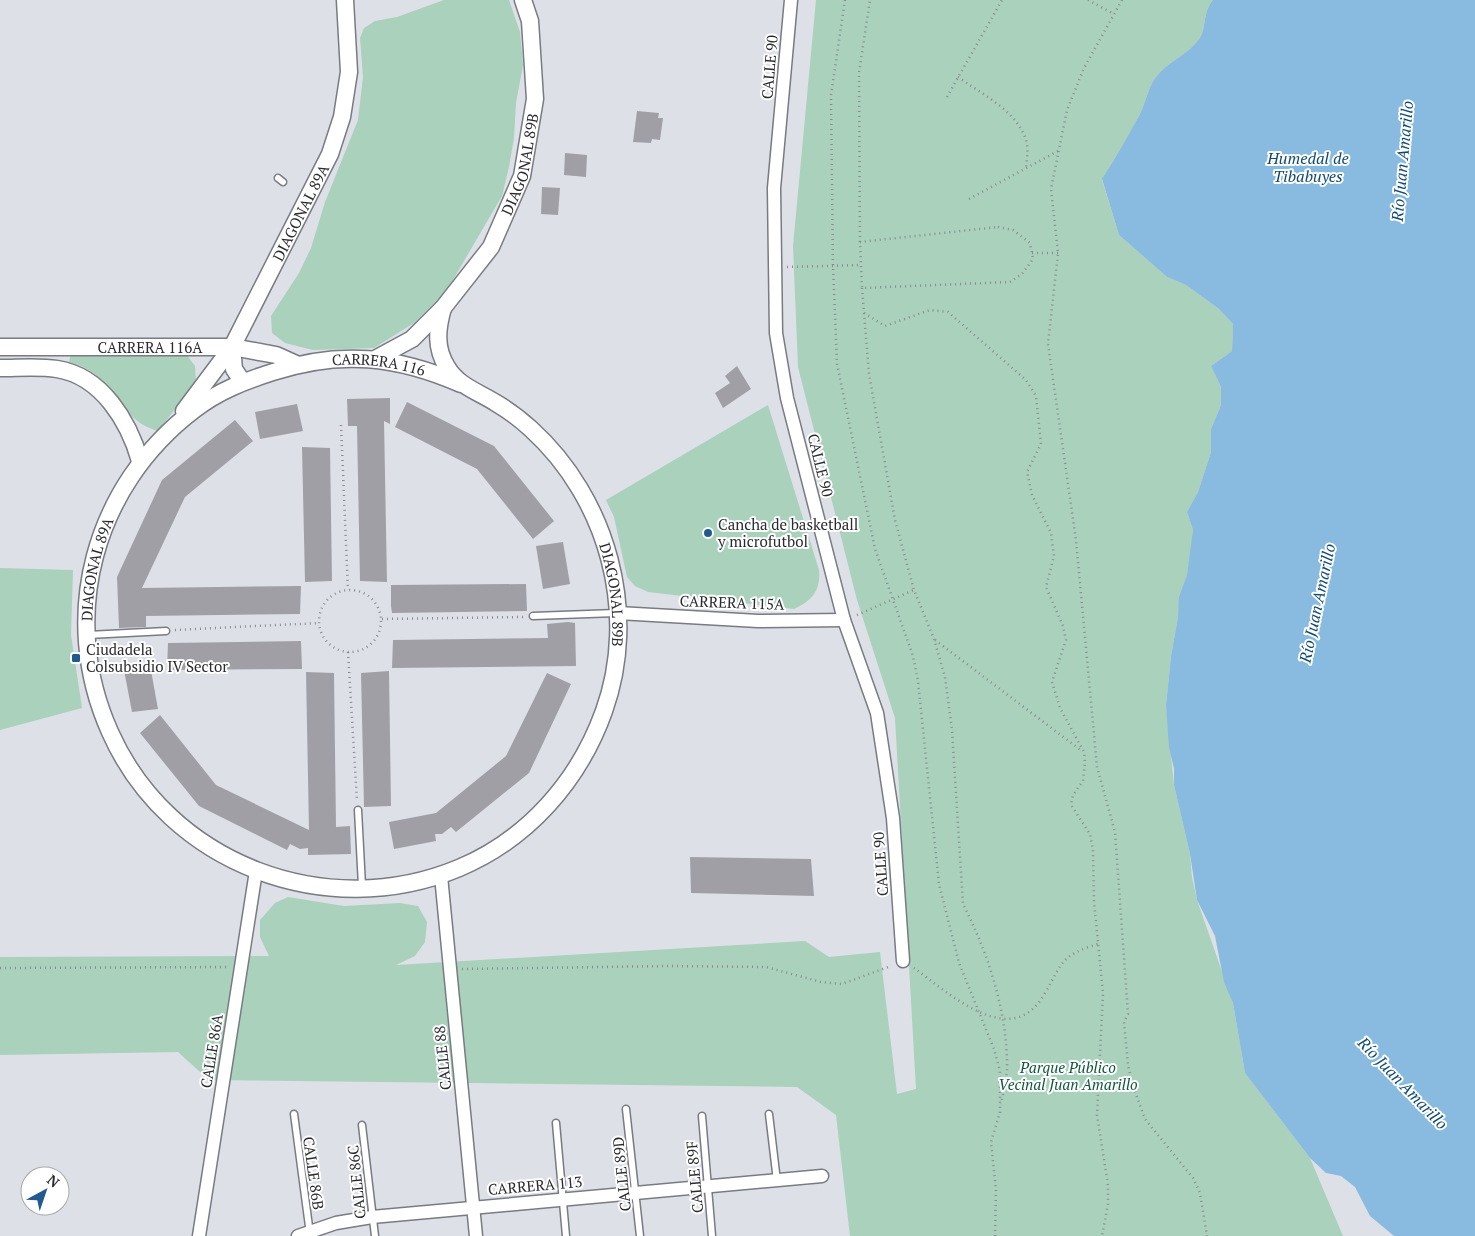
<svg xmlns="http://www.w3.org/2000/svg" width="1475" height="1236" font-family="'PT Serif',serif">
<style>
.green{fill:#a9d1bb}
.water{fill:#89badf}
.building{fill:#a19fa6}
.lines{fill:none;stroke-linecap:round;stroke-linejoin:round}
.service-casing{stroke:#797b82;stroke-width:9}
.minor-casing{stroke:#797b82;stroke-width:15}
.tertiary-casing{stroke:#797b82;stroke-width:19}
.path{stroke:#898b90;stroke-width:2.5;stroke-dasharray:1 4;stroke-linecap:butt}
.service{stroke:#fff;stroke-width:6}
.minor{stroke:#fff;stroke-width:12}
.tertiary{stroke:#fff;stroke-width:16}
.poi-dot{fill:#215990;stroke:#fff;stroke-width:2}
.labels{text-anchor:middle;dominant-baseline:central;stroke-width:4;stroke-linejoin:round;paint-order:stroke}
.street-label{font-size:15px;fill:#2a2b2e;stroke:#fff}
.poi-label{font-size:15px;fill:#2a2b2e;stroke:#fff;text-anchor:start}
.park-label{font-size:15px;font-style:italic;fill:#105739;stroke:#fff}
.water-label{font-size:16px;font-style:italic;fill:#104a6e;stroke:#fff}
</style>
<rect width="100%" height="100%" fill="#dde0e7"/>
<g class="green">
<path d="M444,0H509L520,32L523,65L516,103L514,138L509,167L502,196L447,290L414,323L374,348L313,350L285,343L272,333L271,316L299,273L311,248L325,202L358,120L363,77L360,38L364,28L375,21L397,17Z"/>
<path d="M816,0H1213C1202,13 1207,28 1199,39C1188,55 1168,61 1156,77C1147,89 1146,103 1139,116C1128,138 1114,158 1102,180L1119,235L1167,277L1186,285L1219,309L1233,324L1232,351L1211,366L1221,387V405L1211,429V452L1198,492L1187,512L1193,530L1191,552L1187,575L1180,597L1178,617L1171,656L1166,705L1174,785L1190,854L1192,877L1197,900L1233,1003L1245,1073L1310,1158L1343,1236H850L836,1115L797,1087L209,1080L178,1052L0,1055V957L269,956L260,937V920L275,903L288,897L344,906L400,903L418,906L427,922L425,942L415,956L396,965L805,941L829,957L880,952L897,1094L916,1089L895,718L857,600L798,367L793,246Z"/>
<path d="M71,353L186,354L195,366L196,382L158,431C115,419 116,373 69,362Z"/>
<path d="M768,405L819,570C821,590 812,601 794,609L648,592L635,586L627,577L614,517L606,500Z"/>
<path d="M0,568L73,570L71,635L82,708L0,730Z"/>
</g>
<path class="water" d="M1213,0H1475V1236H1394L1370,1216L1355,1187L1341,1176L1326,1173L1310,1158L1245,1073L1233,1003L1224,982L1215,936L1197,900L1190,854L1174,785V769L1169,747L1166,705L1171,656L1178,617L1179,597L1187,575L1193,530L1187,512L1198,492L1211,452V429L1221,405V387L1211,366L1232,351L1233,324L1219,309L1186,285L1167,277L1119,235L1102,179C1115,158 1127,138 1139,116C1146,103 1147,89 1156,77C1168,61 1188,55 1199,39C1207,28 1202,13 1213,0Z"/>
<g class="building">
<path d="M637,111L659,113L658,118H663L660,140L652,139L651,143L633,142Z"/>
<path d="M565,153L587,155L586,177L564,175Z"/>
<path d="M542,187L560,188L558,215L541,214Z"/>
<path d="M737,366L751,389L723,408L715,393L730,383L725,376Z"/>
<path d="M390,398V424L384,421L387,582L360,581L357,426H348L347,399Z"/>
<path d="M407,402L494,446L554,521L533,539L477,469L395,427Z"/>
<path d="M297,404L303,431L260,439L255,412Z"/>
<path d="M235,420L253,441L185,497L142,588L301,586L300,614L146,616V627L119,628L117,577L162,480Z"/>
<path d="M302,447L330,448L332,581L305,582Z"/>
<path d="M563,542L570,584L543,589L536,546Z"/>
<path d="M526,584L527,611L392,613L391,606V585Z"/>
<path d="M568,622L575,623L576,666L392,668L393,640L548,638L547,624Z"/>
<path d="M301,641L302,669L167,670L168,643Z"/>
<path d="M150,665L158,709L132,712L124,670Z"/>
<path d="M389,671L391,806L364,807L361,673Z"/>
<path d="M306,672L334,673L336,827L350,826L351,854L308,855V848L300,849L290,844L287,850L199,806L140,733L160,715L216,785L309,830Z"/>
<path d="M547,673L571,684L529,773L456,832L451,827L442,834H435L436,841L394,849L389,822L436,813L506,756Z"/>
<path d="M690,857L811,859L814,896L691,893Z"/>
</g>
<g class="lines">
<g class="service-casing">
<g id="service">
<path d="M278,178L283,182"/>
<path d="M533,616L616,613"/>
<path d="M88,635L166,631"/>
<path d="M358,810L362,886"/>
<path d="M626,1109L640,1236"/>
<path d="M294,1114L310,1234"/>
<path d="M769,1114L777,1181"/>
<path d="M702,1116L712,1236"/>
<path d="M556,1123L566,1236"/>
<path d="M362,1125L375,1236"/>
</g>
</g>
<g class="minor-casing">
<g id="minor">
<path d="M791,0L774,188L776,333L787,398L844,620L877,713L893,818L903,961"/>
<path d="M618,613L758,621L844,620"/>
<path d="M441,876L476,1236"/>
<path d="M199,1236L256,871"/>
<path d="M298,1236L336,1223L372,1217L822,1176"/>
</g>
</g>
<g class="tertiary-casing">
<g id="tertiary">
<path id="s1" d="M443,308C437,329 435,348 447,367C458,386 479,392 496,403C508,410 521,420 531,429C608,499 639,613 604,711C579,781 528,839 459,868C327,923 169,865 110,732C58,616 94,486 194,410C218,391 245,381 273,372C340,350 397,356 461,384"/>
<path id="s2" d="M0,347H232L276,355L296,364"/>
<path d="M232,347L234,369L242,381"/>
<path id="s3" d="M375,359L412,339L443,308L491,247L522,176L535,99L530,21L523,0"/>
<path d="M0,368C18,368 39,366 57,369C102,376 129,422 140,461"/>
<path id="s4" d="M184,411L232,347L330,154L342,117L349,72L345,0"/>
</g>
</g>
<g class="path">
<path d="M845,0L831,95L833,266L837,364L875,549L913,656L918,681L939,884L959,963L994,1049L1000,1071V1113"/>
<path d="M1088,0L1114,14"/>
<path d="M1122,0L1084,68L1067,110L1051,189L1058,253L1048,344L1076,540L1097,767L1115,832L1128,1014L1124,1022L1128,1065L1133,1086L1145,1119L1193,1178L1200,1193L1207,1236"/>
<path d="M958,77C980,93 1015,110 1025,137C1029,146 1027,159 1026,168"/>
<path d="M947,97L1002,0"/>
<path d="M969,199L1058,151"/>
<path d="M998,227L1013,230L1030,243L1033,259L1022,274L1010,282L862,288L860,242Z"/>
<path d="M860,242L859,73L870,0"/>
<path d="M1032,253H1058"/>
<path d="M787,267L861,265"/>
<path d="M862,288L869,374L895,520L914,590L934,639L945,677L952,730L963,904C988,953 1008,1013 1007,1070C1006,1081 1003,1093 1001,1104"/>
<path d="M864,313L885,326L930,310L948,312L1026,380L1036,396L1041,444L1027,472L1032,495L1051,533L1054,556L1046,587L1063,626L1066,640L1052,682L1060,708L1084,752L1085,762L1083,781L1073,795L1071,805L1090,834L1093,850L1094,902L1103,993L1097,1115L1108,1185V1204L1102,1236"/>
<path d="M341,425L348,590"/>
<circle cx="350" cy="621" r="31"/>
<path d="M857,615L914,590"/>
<path d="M382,619L523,617"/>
<path d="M175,630L319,623"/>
<path d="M935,640L1082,751"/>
<path d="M348,652L357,801"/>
<path d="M0,968L229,967"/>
<path d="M914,968C949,993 1012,1053 1045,993C1063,962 1061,955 1098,944"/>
<path d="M462,969L668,966L766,967L821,982L842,984L891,966"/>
<path d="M995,1236L996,1190L991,1142L1000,1112"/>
</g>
<use href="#service" class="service"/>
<use href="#minor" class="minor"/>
<use href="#tertiary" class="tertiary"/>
</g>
<g class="poi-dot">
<circle cx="708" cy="533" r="5"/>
<rect x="71" y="653" width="10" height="10" rx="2.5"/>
</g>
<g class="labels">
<g class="street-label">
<text transform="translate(769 67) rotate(-85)">CALLE 90</text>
<text stroke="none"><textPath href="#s3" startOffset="252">DIAGONAL 89B</textPath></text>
<text stroke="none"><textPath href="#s4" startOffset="231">DIAGONAL 89A</textPath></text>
<text stroke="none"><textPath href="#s2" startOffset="150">CARRERA 116A</textPath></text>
<text stroke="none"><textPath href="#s1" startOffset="1664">CARRERA 116</textPath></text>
<text transform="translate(821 465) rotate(76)">CALLE 90</text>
<text stroke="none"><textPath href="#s1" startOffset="1276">DIAGONAL 89A</textPath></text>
<text stroke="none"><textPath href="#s1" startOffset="356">DIAGONAL 89B</textPath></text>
<text transform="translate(732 602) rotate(2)">CARRERA 115A</text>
<text transform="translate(880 864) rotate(-94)">CALLE 90</text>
<text transform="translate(211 1051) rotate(-81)">CALLE 86A</text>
<text transform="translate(442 1058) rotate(-96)">CALLE 88</text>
<text transform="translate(314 1173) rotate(82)">CALLE 86B</text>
<text transform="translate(621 1174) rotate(-96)">CALLE 89D</text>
<text transform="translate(694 1177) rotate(-95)">CALLE 89F</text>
<text transform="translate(356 1182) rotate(-96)">CALLE 86C</text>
<text transform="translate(535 1185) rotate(-5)">CARRERA 113</text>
</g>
<g class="poi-label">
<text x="718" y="524">Cancha de basketball<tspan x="718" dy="17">y microfutbol</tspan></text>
<text x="86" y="649">Ciudadela<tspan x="86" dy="17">Colsubsidio IV Sector</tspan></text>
</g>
<g class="park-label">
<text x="1068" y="1067">Parque Público<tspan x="1068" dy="17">Vecinal Juan Amarillo</tspan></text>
</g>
<g class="water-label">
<text x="1308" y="158">Humedal de<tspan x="1308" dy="18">Tibabuyes</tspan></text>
<text transform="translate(1402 161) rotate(-85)">Río Juan Amarillo</text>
<text transform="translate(1317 603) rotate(-78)">Río Juan Amarillo</text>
<text transform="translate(1403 1083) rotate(46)">Río Juan Amarillo</text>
</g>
</g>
<g transform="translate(45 1191) rotate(40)"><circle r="24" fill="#ffffff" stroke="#aaaaab"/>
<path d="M0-4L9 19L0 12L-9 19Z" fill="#215990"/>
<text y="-8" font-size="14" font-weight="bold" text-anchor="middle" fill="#2a2b2e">N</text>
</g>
</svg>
